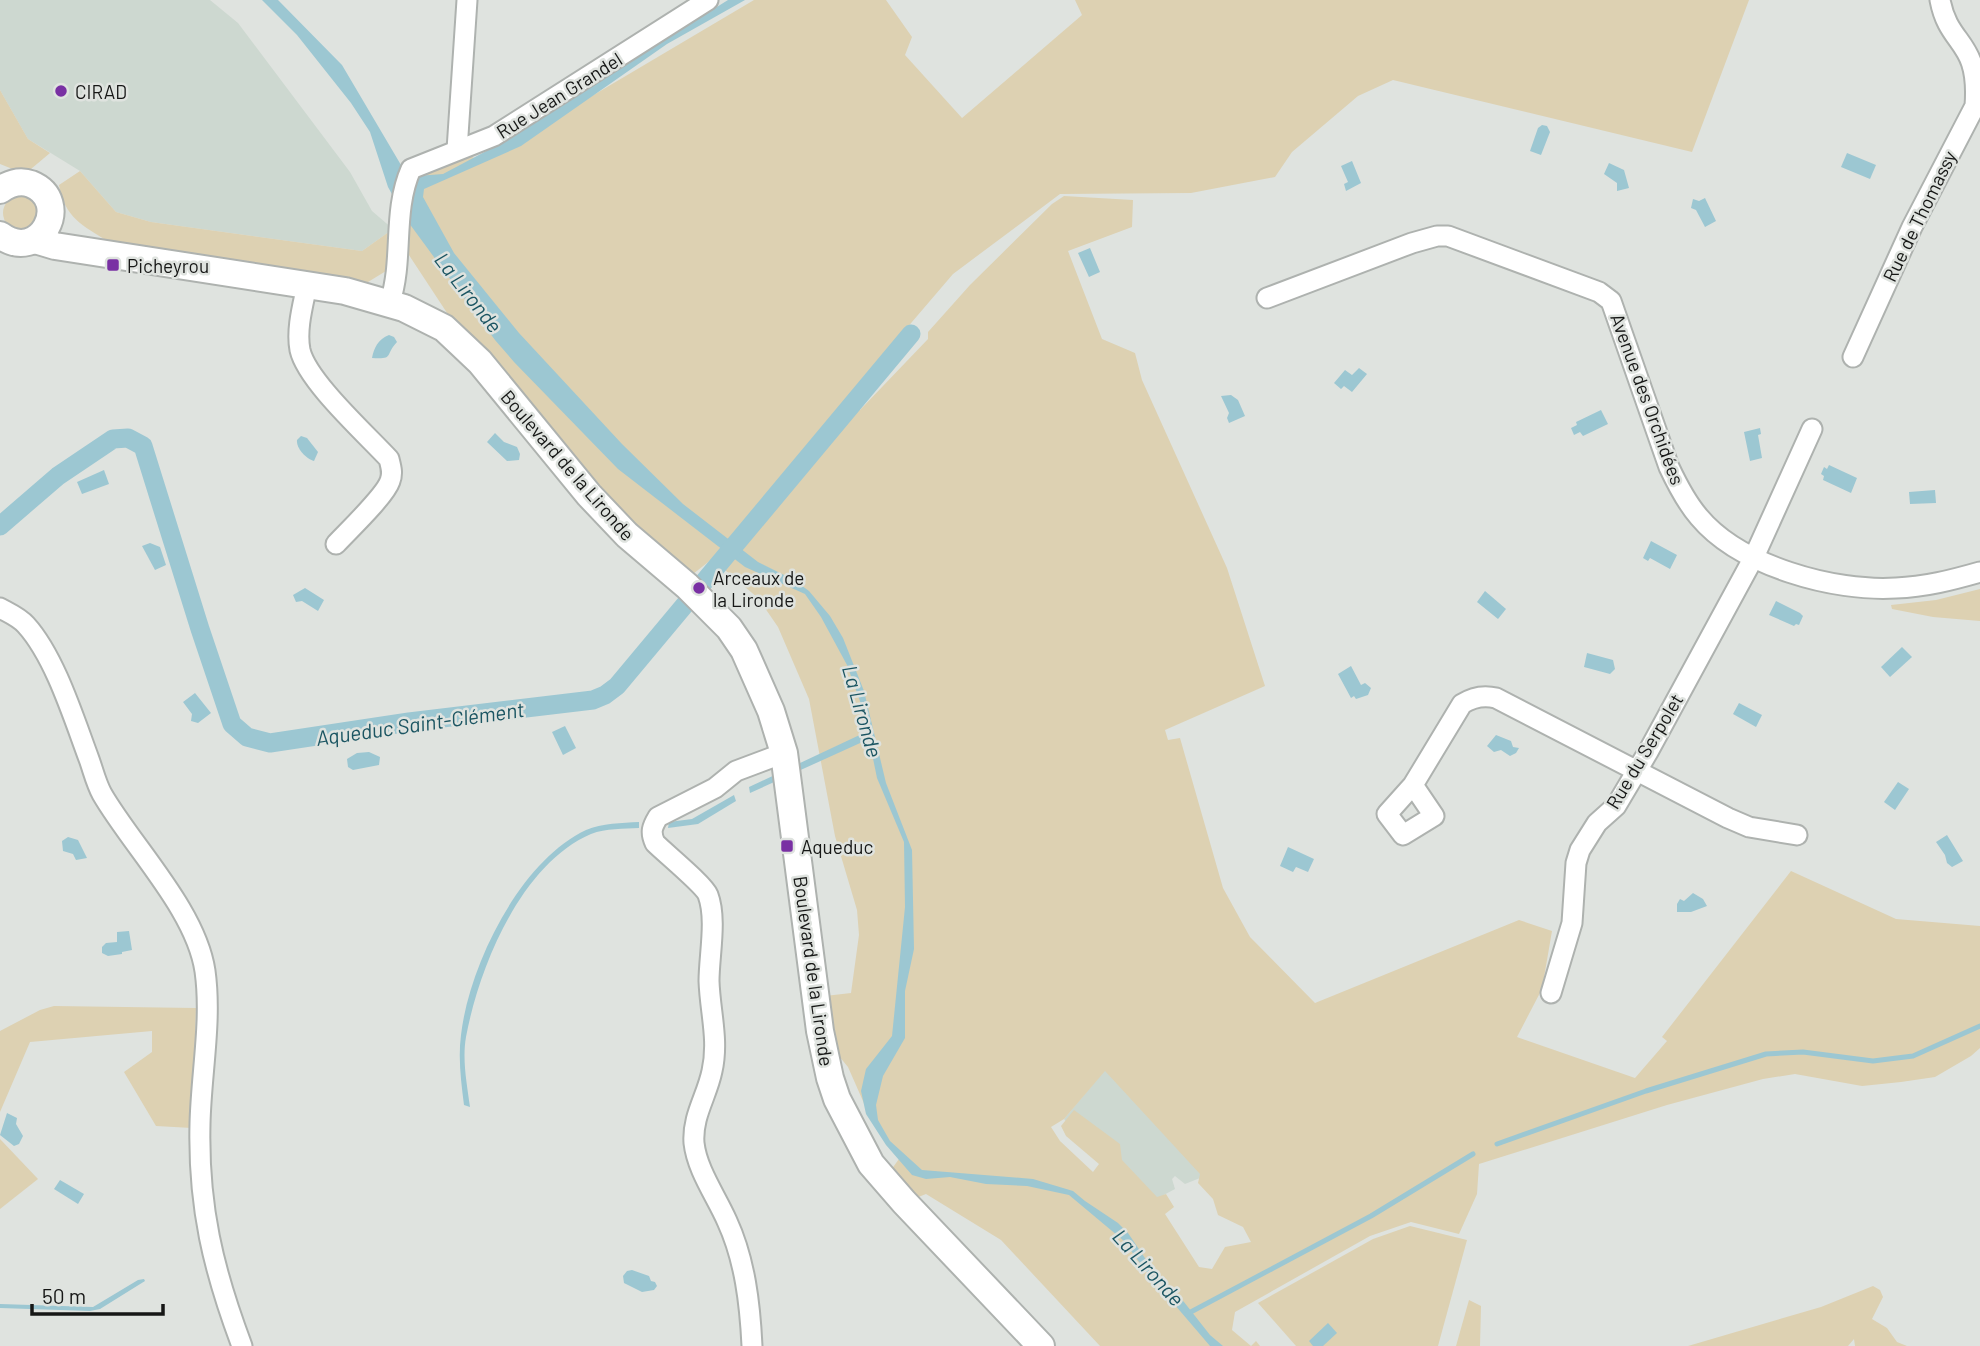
<svg xmlns="http://www.w3.org/2000/svg" width="1980" height="1346" font-family="Barlow,sans-serif">
<style>
.built{fill:#cdd8d0}
.green{fill:#ddd1b2;fill-rule:evenodd}
.water{fill:#9cc7d2}
.lines{fill:none;stroke-linecap:round;stroke-linejoin:round}
.stream{stroke:#9cc7d2;stroke-width:5}
.canal{stroke:#9cc7d2;stroke-width:19}
.street-casing{stroke:#aeb2af;stroke-width:23}
.secondary-casing{stroke:#aeb2af;stroke-width:30}
.street{stroke:#fff;stroke-width:19}
.secondary{stroke:#fff;stroke-width:26}
.poi-dot{fill:#7930a3;stroke:#dfe3df;stroke-width:2.5}
.labels{text-anchor:middle;dominant-baseline:central;stroke-width:5;stroke-linejoin:round;paint-order:stroke}
.poi-label{font-size:19px;fill:#161716;stroke:#dfe3df;text-anchor:start}
.street-label{font-size:19px;fill:#161716;stroke:#dfe3df}
.water-label{font-size:21px;font-style:italic;fill:#1b5562;stroke:#dfe3df}
</style>
<rect width="100%" height="100%" fill="#dfe3df"/>
<g class="built">
<path d="M0,0H210L238,23L350,172L372,211L393,229L362,251L151,222L116,212L80,171L28,139L0,90Z"/>
<path d="M1105,1070L1205,1176L1185,1184L1175,1176L1172,1179L1175,1189L1158,1198L1105,1165L1064,1119Z"/>
</g>
<g class="green">
<path d="M754,0H886L912,37L905,55L962,118L1082,15L1075,0H1749L1692,152L1393,80L1358,96L1292,152L1275,177L1191,193L1060,194L953,274L847,398L860,410L928,339V332L970,285L1052,204L1064,196L1133,200L1132,227L1068,251L1102,339L1135,353L1142,380L1227,568L1265,686L1165,730L1168,740L1180,738L1223,888L1250,937L1315,1003L1519,920L1552,931L1542,989L1517,1037L1635,1078L1667,1041L1662,1037L1791,871L1896,919L1980,926V1048L1971,1056L1935,1077L1901,1082L1862,1086L1795,1074L1763,1079L1667,1105L1479,1164L1477,1194L1459,1234L1411,1222L1370,1236L1235,1312L1232,1330L1251,1346L1256,1341L1260,1346H1100L1001,1240L926,1194L916,1198L891,1170L899,1159L870,1117L848,1067L834,1050L825,996L851,993L859,935L857,910L835,836L809,699L778,627L758,598L712,559L693,574L657,543L600,490L453,322L403,246L416,174L465,153L476,159L575,106ZM1105,1071L1200,1174L1198,1183L1213,1199L1218,1215L1243,1227L1251,1242L1225,1247L1212,1269L1199,1267L1165,1214L1174,1207L1166,1194L1157,1197L1122,1160L1120,1144L1074,1110L1061,1126L1066,1136L1099,1164L1093,1172L1060,1141L1051,1127L1064,1119Z"/>
<path d="M0,90L28,139L50,153L25,174L0,164Z"/>
<path d="M80,171L116,212L151,222L362,251L393,229L386,271L368,282L350,283L109,242C82,225 65,218 59,185Z"/>
<circle cx="20" cy="213" r="17"/>
<path d="M1980,589V621L1933,617L1892,609L1891,605L1936,600Z"/>
<path d="M54,1006L196,1008L192,1128L156,1126L124,1072L152,1052V1031L30,1042L0,1112V1031L40,1010Z"/>
<path d="M0,1139L38,1179L0,1209Z"/>
<path d="M1410,1226L1467,1240L1438,1346H1296L1258,1303L1373,1239Z"/>
<path d="M1873,1286L1880,1290L1883,1297L1872,1319L1887,1328L1897,1342L1907,1346H1855L1854,1339L1848,1346H1688L1821,1307Z"/>
<path d="M1469,1300L1481,1306L1480,1346H1456Z"/>
</g>
<g class="water">
<path d="M262,0H278L342,65L401,165L413,181L417,176L443,174L492,148L728,0H745L667,44L521,146L424,189L423,197L454,253L519,333L622,444L683,504L758,562L794,580L809,591L830,616L843,638L864,691L886,783L912,850L914,949L905,991V1038L883,1076L876,1105L878,1120L890,1141L922,1170L1033,1179L1073,1191L1085,1201L1118,1223L1128,1233L1153,1270L1184,1302L1210,1335L1223,1346H1210L1145,1270L1124,1241L1069,1195L1027,1186L986,1184L950,1177L926,1179L912,1175L886,1145L866,1114L861,1091L866,1069L892,1036L905,907L904,842L877,778L869,739L750,793L749,787L866,732L861,704L847,665L821,617L805,594L745,567L618,469L514,362L495,340L406,219L388,187L370,132L351,103L297,35Z"/>
<path d="M1542,125L1547,126L1550,132L1541,155L1530,151L1538,128Z"/>
<path d="M1847,153L1876,165L1870,179L1841,167Z"/>
<path d="M1352,161L1361,183L1346,191L1344,184L1348,182L1341,166Z"/>
<path d="M1609,163L1624,170L1629,188L1617,191V183L1604,174Z"/>
<path d="M1705,198L1716,221L1705,227L1696,210L1691,208L1693,199L1699,201Z"/>
<path d="M1090,248L1100,272L1089,277L1078,253Z"/>
<path d="M389,335L394,337L397,342C384,356 395,359 372,358C374,348 378,339 389,335Z"/>
<path d="M1359,368L1367,374L1352,392L1344,386L1341,389L1334,383L1345,370L1352,375Z"/>
<path d="M1231,395L1238,400L1245,416L1229,423L1227,418L1229,413L1221,396Z"/>
<path d="M1601,410L1608,424L1583,436L1580,432L1574,435L1571,428L1577,425L1576,422Z"/>
<path d="M1760,428L1761,434L1758,435L1762,458L1750,461L1744,432Z"/>
<path d="M495,433L504,442L517,447L520,454L519,460L507,461L487,442Z"/>
<path d="M301,436L307,438L318,452L314,461C306,459 296,448 297,440Z"/>
<path d="M1829,465L1857,478L1851,493L1823,480L1824,476L1821,474L1824,467L1827,469Z"/>
<path d="M104,470L109,484L82,494L77,482Z"/>
<path d="M1935,490L1936,503L1910,504L1909,492Z"/>
<path d="M1651,541L1677,555L1670,569L1650,558L1648,561L1643,558Z"/>
<path d="M150,543L160,547L166,565L155,570L142,546Z"/>
<path d="M305,588L324,600L318,611L302,601L296,602L293,595Z"/>
<path d="M1485,591L1506,609L1498,619L1477,602Z"/>
<path d="M1776,601L1800,613L1803,616L1799,625L1796,624L1794,626L1769,615Z"/>
<path d="M1902,647L1912,657L1890,677L1881,667Z"/>
<path d="M1587,653L1613,660L1615,669L1610,674L1584,667Z"/>
<path d="M1351,666L1361,685L1365,683L1371,688L1368,695L1356,699L1354,696L1351,698L1338,674Z"/>
<path d="M195,693L211,713L198,723L191,721L192,714L183,702Z"/>
<path d="M1739,703L1762,715L1756,727L1733,714Z"/>
<path d="M565,726L576,748L563,755L552,732Z"/>
<path d="M1496,735L1511,741L1513,747L1519,748L1516,753L1510,756L1501,750L1494,752L1487,746Z"/>
<path d="M369,752L380,757L379,765L353,770L348,767L347,759L357,753Z"/>
<path d="M1898,782L1909,789L1895,810L1884,802Z"/>
<path d="M734,795L736,801L698,824L668,828L669,822L692,819Z"/>
<path d="M639,822V828C624,829 606,828 591,834C521,864 479,967 466,1037C462,1060 467,1084 470,1107L464,1105C461,1081 458,1058 461,1035C469,965 520,861 586,830C602,823 622,823 639,822Z"/>
<path d="M1947,835L1963,861L1952,867L1947,863L1945,855L1936,842Z"/>
<path d="M68,837L78,840L87,858L76,860L73,854L63,851L62,841Z"/>
<path d="M1288,847L1314,859L1308,872L1296,867L1293,872L1280,866Z"/>
<path d="M1693,893L1703,899L1707,906L1691,912H1677V904L1680,899L1684,901Z"/>
<path d="M129,931L132,950L122,952V954L108,956L102,953V947L106,943L117,942V932Z"/>
<path d="M7,1113L17,1118L16,1124L23,1136L19,1144L14,1146L0,1135Z"/>
<path d="M60,1180L84,1194L78,1204L54,1189Z"/>
<path d="M632,1270L649,1276L651,1281L655,1282L657,1286L654,1290L642,1292L624,1283L623,1276L627,1271Z"/>
<path d="M144,1279L145,1281L100,1309L90,1311L0,1308V1304L93,1307L138,1280Z"/>
<path d="M1328,1323L1337,1333L1323,1346H1313L1309,1341Z"/>
</g>
<g class="lines">
<g class="stream">
<path d="M1497,1144L1646,1091L1766,1054L1803,1052L1873,1061L1913,1056L1980,1026"/>
<path d="M1187,1314L1371,1216L1473,1154"/>
</g>
<path class="canal" d="M0,526L58,476L113,439L128,438L143,446L200,629L232,724L247,737L270,743L409,722L593,700L605,695L617,686L911,334"/>
<g class="street-casing">
<g id="street">
<path d="M457,150L467,0"/>
<path d="M307,285C303,305 296,329 300,350C307,381 366,434 389,459C391,467 393,473 390,481C385,496 348,531 336,544"/>
<path d="M1267,298L1412,243L1437,236H1448L1599,292L1611,301L1669,467C1677,484 1686,502 1699,517C1740,566 1834,592 1896,588C1925,587 1952,580 1980,572"/>
<path d="M390,302C404,259 392,212 411,169L494,136L708,0"/>
<path d="M1853,357L1912,227L1975,106C1980,39 1949,48 1940,0"/>
<path d="M0,608C9,613 19,617 26,625C55,657 74,719 89,759C93,770 96,783 102,794C132,846 196,910 205,971C212,1021 201,1074 200,1124C198,1206 213,1269 242,1346"/>
<path d="M1413,785L1434,816L1403,835L1387,814L1413,785L1462,704C1473,697 1484,695 1496,698L1728,818L1749,827L1797,835"/>
<path d="M1551,993L1572,923L1576,863L1580,850L1597,823L1616,806L1648,752L1754,557L1812,429"/>
<path d="M752,1346C750,1304 745,1260 727,1221C716,1196 697,1170 694,1143C692,1116 707,1096 712,1071C719,1040 710,1012 709,981C709,956 717,919 708,895C704,885 665,853 655,843C650,832 652,827 658,817L715,788L736,771L784,753"/>
</g>
</g>
<g class="secondary-casing">
<g id="secondary">
<path d="M0,190C10,183 20,180 31,184C73,201 40,265 0,235"/>
<path d="M35,240L55,246L345,291L404,308L444,328L461,344L480,362L589,495L627,535L687,586L729,628L744,650L771,711L784,753L820,1031L830,1078L837,1099L871,1164L904,1202L1041,1346"/>
</g>
</g>
<use href="#street" class="street"/>
<use href="#secondary" class="secondary"/>
</g>
<g class="poi-dot">
<circle cx="61" cy="91" r="7"/>
<rect x="106" y="258" width="14" height="14" rx="3.5"/>
<circle cx="699" cy="588" r="7"/>
<rect x="780" y="839" width="14" height="14" rx="3.5"/>
</g>
<g class="labels">
<g class="poi-label">
<text x="75" y="91">CIRAD</text>
<text x="127" y="265">Picheyrou</text>
<text x="713" y="577">Arceaux de<tspan x="713" dy="22">la Lironde</tspan></text>
<text x="801" y="846">Aqueduc</text>
</g>
<g class="street-label">
<text transform="translate(559 95) rotate(-32)">Rue Jean Grandel</text>
<text transform="translate(1919 216) rotate(-64)">Rue de Thomassy</text>
<text transform="translate(1648 399) rotate(70)">Avenue des Orchidées</text>
<text transform="translate(568 465) rotate(49)">Boulevard de la Lironde</text>
<text transform="translate(1644 751) rotate(-59)">Rue du Serpolet</text>
<text transform="translate(814 971) rotate(82)">Boulevard de la Lironde</text>
</g>
<g class="water-label">
<text transform="translate(469 292) rotate(52)">La Lironde</text>
<text transform="translate(863 711) rotate(74)">La Lironde</text>
<text transform="translate(420 723) rotate(-8)">Aqueduc Saint-Clément</text>
<text transform="translate(1149 1267) rotate(48)">La Lironde</text>
</g>
</g>
<path d="M32 1304v10h131v-10" fill="none" stroke="#161716" stroke-width="3.5"/>
<text x="42" y="1304" font-size="21" fill="#161716" stroke="#dfe3df" stroke-width="5" paint-order="stroke">50 m</text>
</svg>
